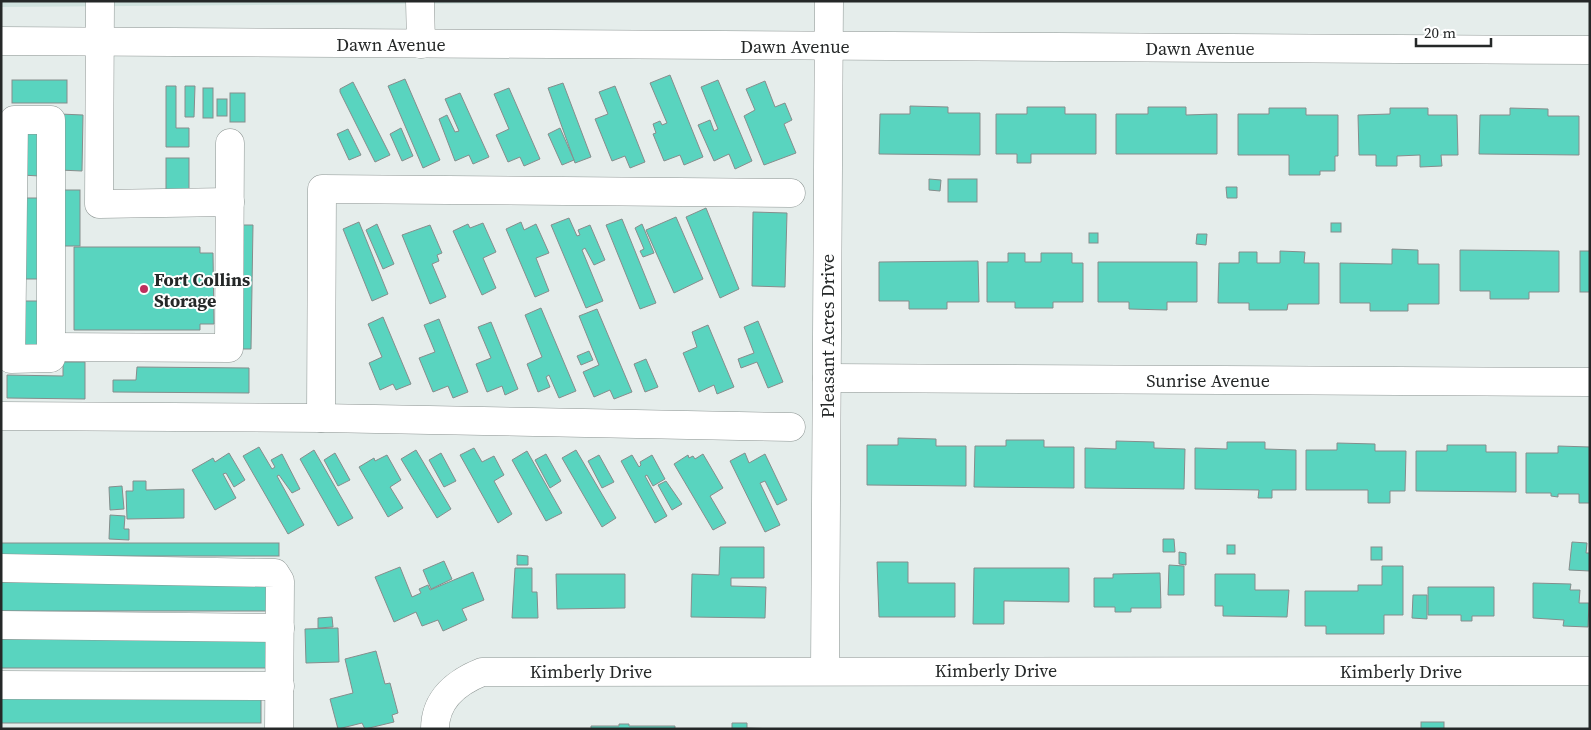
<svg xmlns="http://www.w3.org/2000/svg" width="1591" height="730" font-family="'Source Serif 4',serif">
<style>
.built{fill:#d0e2de}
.building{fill:#59d4bf;stroke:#868d8c}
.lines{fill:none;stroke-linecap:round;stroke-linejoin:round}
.minor-casing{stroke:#8c9492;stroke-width:29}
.minor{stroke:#fff;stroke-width:28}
.poi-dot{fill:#be2f5d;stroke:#fff;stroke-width:2}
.labels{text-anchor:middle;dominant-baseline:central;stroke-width:4;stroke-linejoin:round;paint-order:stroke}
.street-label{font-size:18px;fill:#252828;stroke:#fff}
.poi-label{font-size:18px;font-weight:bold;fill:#252828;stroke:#fff;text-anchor:start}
</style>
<rect width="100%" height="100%" fill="#e5edeb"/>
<path class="built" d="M1,1H795L1,7Z"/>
<g class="building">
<path d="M670,75L703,157L684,165L680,155L664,161L653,134L656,133L653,124L660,121L662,125L667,123L650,83Z"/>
<path d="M405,79L440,160L423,168L388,86Z"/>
<rect x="12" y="80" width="55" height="23"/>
<path d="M718,80L752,161L735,169L729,154L714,161L698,125L710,120L714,131L718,129L701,87Z"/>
<path d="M765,81L775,107L785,103L792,120L784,124L796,153L764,165L744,116L755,110L746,89Z"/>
<path d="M353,82L390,155L375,162L340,92V89Z"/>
<path d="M563,83L591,157L575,163L548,88Z"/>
<path d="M166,86H176V128H189V147H166Z"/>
<path d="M185,86H195L194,117H185Z"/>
<path d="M615,86L645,162L630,168L625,156L612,161L595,119L608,114L599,92Z"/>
<rect x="203" y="88" width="10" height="30"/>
<path d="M509,88L540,159L524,166L520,157L508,162L496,135L509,129L494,94Z"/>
<rect x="230" y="93" width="15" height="29"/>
<path d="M460,93L489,157L473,164L469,155L455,161L439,119L447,115L455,132L459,131L445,99Z"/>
<rect x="217" y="99" width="10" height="17"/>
<path d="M910,106L948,107V113H980V155L879,154L880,114H910Z"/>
<path d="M1027,107H1065V114H1096V154H1031V163H1017V154H996V114H1027Z"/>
<path d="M1148,107H1186V115L1217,114V154H1116V114H1148Z"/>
<path d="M1269,108H1306V115H1338V156H1335V171H1320V175H1289V155H1238V114H1269Z"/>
<path d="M1390,108H1428V115H1457L1458,155H1441L1442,166L1420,167V155L1397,156V166H1376V155H1359L1358,115L1390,114Z"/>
<path d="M1510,108L1548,109V116H1579V155L1479,154L1480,115H1510Z"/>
<path d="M60,114L83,115L82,171L59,170Z"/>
<path d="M401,128L413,156L402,161L390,134Z"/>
<path d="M560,128L574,160L562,165L548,134Z"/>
<path d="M348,129L361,155L349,160L337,134Z"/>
<path d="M22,130H41L40,176L21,175Z"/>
<rect x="166" y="158" width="23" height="37"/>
<path d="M929,179L941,180L940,191L929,190Z"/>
<rect x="948" y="179" width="29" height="23"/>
<path d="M1226,187H1237V198H1227Z"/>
<rect x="58" y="190" width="22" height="56"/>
<path d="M21,198H40L39,279H20Z"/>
<path d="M706,208L739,289L720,298L686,217Z"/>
<path d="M753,212L787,213L785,287L752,286Z"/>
<path d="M676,217L703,279L674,293L646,230Z"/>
<path d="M569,218L577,236L580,235L578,230L590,225L605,260L594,265L585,248L582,250L603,301L586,308L551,225Z"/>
<path d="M622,219L656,303L640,309L606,225Z"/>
<path d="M359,222L388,294L372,301L343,229Z"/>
<path d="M521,222L524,230L536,224L549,253L536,258L549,291L535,297L506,229Z"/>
<path d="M483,223L496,252L483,258L496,288L482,295L453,231L468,224L470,228Z"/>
<rect x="1331" y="223" width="10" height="9"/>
<path d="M377,224L394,264L383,269L366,230Z"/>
<path d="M642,224L654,253L643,257L640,251L644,249L635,228Z"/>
<path d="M243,225H253L251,349H241Z"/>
<path d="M430,225L442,253L437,255L439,261L432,264L446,297L430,304L402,235Z"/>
<rect x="1089" y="233" width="9" height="10"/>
<path d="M1197,234H1207L1206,245L1196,244Z"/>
<path d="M74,247H200V253H213L214,324H200V330H74Z"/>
<path d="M1392,249L1418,250V264H1439V304H1408V311H1370V303H1340V263L1392,264Z"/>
<path d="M1460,250L1559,251V292H1529V299H1490V291H1460Z"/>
<path d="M1280,251L1305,252L1304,263H1319V304H1288L1287,310H1249V303H1218L1219,263H1239V252H1257V263H1280Z"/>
<rect x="1580" y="251" width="10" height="41"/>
<path d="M1008,253H1025V262H1041V253H1072V263H1083V302H1053V308H1015V302H987V262H1008Z"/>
<path d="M978,261L979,302H947V309H909V301H879V262Z"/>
<path d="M1098,262H1197V302H1167V310L1129,309V302H1098Z"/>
<rect x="19" y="301" width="19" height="48"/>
<path d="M541,308L576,391L559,398L549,375L546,377L550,387L538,392L527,364L542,357L525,315Z"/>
<path d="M597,309L632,392L614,399L610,390L594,397L583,372L599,365L579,316Z"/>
<path d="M383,317L411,384L396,390L393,384L380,390L369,363L382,357L368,324Z"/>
<path d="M439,319L468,392L453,398L448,386L433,392L419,358L435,352L424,325Z"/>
<path d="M758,321L783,382L768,388L757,362L741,368L738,359L754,353L744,327Z"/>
<path d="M491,322L518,389L505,395L502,386L487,392L476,364L491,358L478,327Z"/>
<path d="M708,325L734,387L717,394L714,385L699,392L683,353L697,347L692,332Z"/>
<path d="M589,351L593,360L581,365L577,356Z"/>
<path d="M646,359L658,387L645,392L634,364Z"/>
<path d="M63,362H85V399L7,398V375L63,376Z"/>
<path d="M137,367L249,368V393L113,392V380H136Z"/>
<path d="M898,438L936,439V446H966V486L867,485V445H898Z"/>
<path d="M1006,440H1044V447H1074V488L974,487L975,446H1006Z"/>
<path d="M1116,441L1154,442V448L1185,449L1184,489L1085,488V448L1116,449Z"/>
<path d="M1227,442H1265V449L1296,450V490H1272V498H1258L1259,490L1195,489V448L1227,449Z"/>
<path d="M1337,443L1375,444V451H1406L1405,491H1390V503H1368V490H1306V450H1337Z"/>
<path d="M1447,445H1486V452H1516V492L1416,491V451H1447Z"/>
<path d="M1558,446L1590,447V503H1579V494H1558V497L1551,496V493H1526V453H1558Z"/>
<path d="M259,447L272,469L275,467L271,460L282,454L300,489L292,493L279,475L277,476L304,525L288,534L243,456Z"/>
<path d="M474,448L482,462L494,456L504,475L494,481L512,514L498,523L460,455Z"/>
<path d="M314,450L353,518L338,526L300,459Z"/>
<path d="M416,450L451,509L437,518L401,459Z"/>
<path d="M576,450L616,518L602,527L562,458Z"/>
<path d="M527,451L562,513L546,521L512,460Z"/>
<path d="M229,453L245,480L234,487L226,473L223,474L236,498L215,510L192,470L213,458L215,462Z"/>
<path d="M335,453L350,480L338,486L324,460Z"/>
<path d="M441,453L456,481L444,487L429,460Z"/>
<path d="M745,453L749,463L765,454L787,500L777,505L765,481L760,483L780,525L765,532L730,461Z"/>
<path d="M546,454L561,481L550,488L535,460Z"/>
<path d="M703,454L723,488L710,496L726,523L713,530L674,464L688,455L689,458L693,456L695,459Z"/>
<path d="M387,455L401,480L390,487L403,508L388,517L359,467L374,458L375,461Z"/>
<path d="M599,455L614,482L602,488L588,461Z"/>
<path d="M632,455L639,467L641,465L640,462L652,455L665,479L653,486L647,475L645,476L667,516L655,523L621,461Z"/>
<path d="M133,481H146V490L184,489V518L127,519L126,491H133Z"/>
<path d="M666,481L682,504L672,510L658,485Z"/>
<path d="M122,486L124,509L110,510L109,487Z"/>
<path d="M110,515L125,516L124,529H129V540L109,539Z"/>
<path d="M1163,539H1174L1175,552H1163Z"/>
<path d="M1572,542L1587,543L1586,553H1590V571L1569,570Z"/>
<rect x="1" y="543" width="278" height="13"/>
<rect x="1227" y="545" width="8" height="9"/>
<path d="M720,547H764V578H731V586L766,587L765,618L691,617L692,574L719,575Z"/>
<rect x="1371" y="547" width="11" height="13"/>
<path d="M1179,552L1186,553V565L1179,564Z"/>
<path d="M517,555L528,556V565H517Z"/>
<path d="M444,561L452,579L431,589L423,570Z"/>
<path d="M877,562H908V583H955V617H879Z"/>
<path d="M1169,565L1184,566V595H1168Z"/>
<path d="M1382,566H1403V615H1384V634H1326V626H1305V591H1358V585H1382Z"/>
<path d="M400,567L412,597L421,593L419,589L428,585L430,590L473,572L484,600L462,609L467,620L443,631L438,620L422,626L416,612L394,622L375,577Z"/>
<path d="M515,568H532V592H537L538,618H512Z"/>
<path d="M974,568H1069V602L1004,601V624H973Z"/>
<path d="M1160,573L1161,608H1131V612H1115V607H1094V578H1113V574Z"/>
<path d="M556,574H625V608L557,609Z"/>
<path d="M1215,574H1255V590H1289L1287,617L1223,616V606H1215Z"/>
<rect x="1" y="582" width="266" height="29"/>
<path d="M1533,583L1571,584L1570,590H1580L1579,603H1589L1588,627L1563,626L1564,620L1533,618Z"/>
<path d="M1428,587H1494V616H1472V621H1461V615H1428Z"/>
<path d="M1413,595H1427V619L1412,618Z"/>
<path d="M332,617L333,627L318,628V618Z"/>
<path d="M338,628L339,662L306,663L305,629Z"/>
<rect x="1" y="639" width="266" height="29"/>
<path d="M376,651L385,684L390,683L398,713L392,715L394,722L365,729L362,723L338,729L330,699L353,693L345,659Z"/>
<rect x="1" y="695" width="260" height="28"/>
<rect x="1421" y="722" width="23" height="7"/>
<path d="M732,723H747V728L778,729H732Z"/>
<path d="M619,724H629V726H675V729H591V726H619Z"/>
</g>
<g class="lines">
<g class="minor-casing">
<g id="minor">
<path d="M100,1L99,204L230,202"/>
<path d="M420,1L421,44"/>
<path d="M1,41L1590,50"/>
<path d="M14,120H51V358L11,359Z"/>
<path d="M51,347L229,348L230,143"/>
<path d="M827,378L1590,382"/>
<path d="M1,416L321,418L791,427"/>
<path d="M321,418L322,189L791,193"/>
<path d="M1,568L275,573L280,581L279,729"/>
<path d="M1,625L280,628"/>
<path d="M825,670L829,1"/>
<path d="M1,685L280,686"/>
<path d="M435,729C435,699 457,682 482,672L1590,671"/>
</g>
</g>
<use href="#minor" class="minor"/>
</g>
<circle class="poi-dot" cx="144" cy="289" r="5"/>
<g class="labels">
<g class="street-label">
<text x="391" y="44">Dawn Avenue</text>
<text x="795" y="46">Dawn Avenue</text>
<text x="1200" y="48">Dawn Avenue</text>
<text transform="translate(827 336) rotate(-90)">Pleasant Acres Drive</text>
<text x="1208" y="380">Sunrise Avenue</text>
<text x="996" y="670">Kimberly Drive</text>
<text x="591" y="671">Kimberly Drive</text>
<text x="1401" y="671">Kimberly Drive</text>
</g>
<g class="poi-label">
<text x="154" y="279">Fort Collins<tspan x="154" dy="21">Storage</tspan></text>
</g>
</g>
<rect width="1591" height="730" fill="none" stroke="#252828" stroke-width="5"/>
<path d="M1416 38v8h75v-8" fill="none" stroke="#252828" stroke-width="2.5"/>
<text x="1424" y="38" font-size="15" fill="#252828" stroke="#ffffff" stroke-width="4" paint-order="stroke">20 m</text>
</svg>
